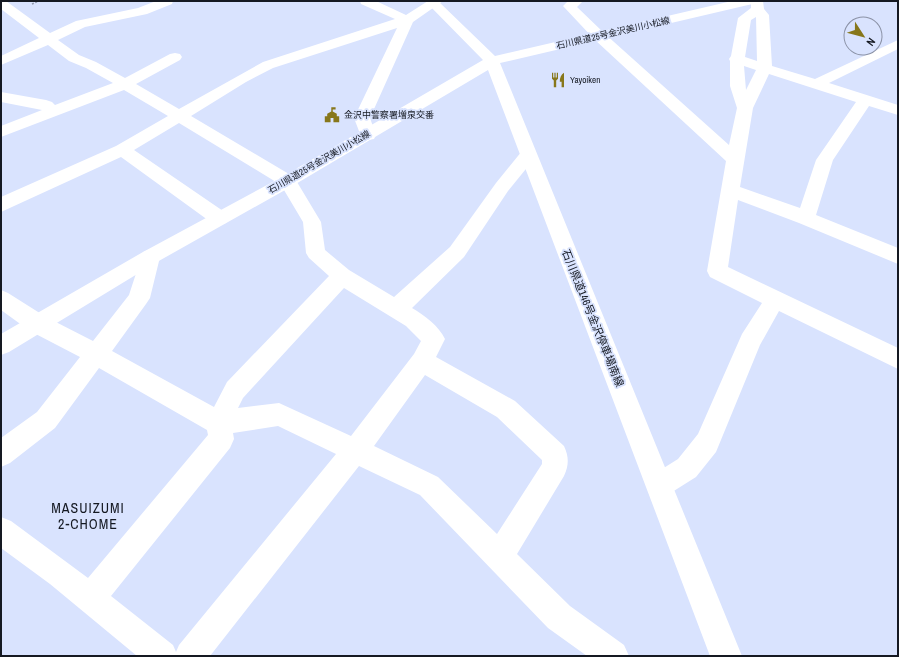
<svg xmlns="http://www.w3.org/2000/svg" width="899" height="657" font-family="'Archivo Narrow','Noto Sans JP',sans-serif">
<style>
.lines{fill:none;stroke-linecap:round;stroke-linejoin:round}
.path{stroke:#929aae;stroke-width:1.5;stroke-dasharray:2 1.5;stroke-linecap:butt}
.minor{fill:#fff;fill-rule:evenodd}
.major{fill:#fff;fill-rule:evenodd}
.labels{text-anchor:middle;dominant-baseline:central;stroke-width:3.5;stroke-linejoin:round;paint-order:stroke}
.far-street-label{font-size:9px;fill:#151922;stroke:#d9e3fe}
.far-poi-label{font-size:9px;fill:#151922;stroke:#d9e3fe;text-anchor:start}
.street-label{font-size:11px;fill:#151922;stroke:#d9e3fe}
.near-neighbourhood-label{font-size:14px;letter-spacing:1px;fill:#151922;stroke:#d9e3fe}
</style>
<rect width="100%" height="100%" fill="#d9e3fe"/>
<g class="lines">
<path class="path" d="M32,4L39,1"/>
<g class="minor">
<path d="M1,1H6L50,33L76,21L138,8L156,1H173L172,4L147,14L85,27L58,40L79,55L96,62L125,78L170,54L175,53L180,54L182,57L180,60L136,84L179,109L263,62L395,19L361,4L360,1H376L406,15L428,1H443L413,22L370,118L376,135L374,139L368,140L362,139L354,118L397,28L273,68L246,82L191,116L294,177L321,222L325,250L349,270L394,297L450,247L496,183L522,151L528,149L534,151L537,155L534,159L508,191L464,257L412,308C424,315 439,326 445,339L436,357L515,401L564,446C569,457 569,465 564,476L517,554L570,606L624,645L629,656H587L548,628L420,495L359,466L210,656H137L50,584L1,548V517L11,521L88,578L208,435L207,430L99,368L55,428L10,463L1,467V438L37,412L80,357L30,331L1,310V290L8,293L46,317L93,341L129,295L143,252L150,249L157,252L160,257L150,298L146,304L112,351L214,407L227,382L329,276L309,258L306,253L303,222L281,185L179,123L134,150L226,213L228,218L226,223L219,225L212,223L121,157L1,212V197L116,146L168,116L124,90L1,137V126L42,110L1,102V92L46,100L52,102L55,105L113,83L86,68L69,61L48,45L1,65V56L39,38L1,9ZM344,288L406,326L421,341L414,354L351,436L279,403L238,408L243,398ZM425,375L497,417L542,460V464L497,534L438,477L374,446ZM278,426L336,454L179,645L176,652L173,645L111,596L230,448L234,439L233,433Z"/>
<path d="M568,1H583L577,7L604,33L729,145L737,108L730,86V61L729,59L731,56L738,18L751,8V1H763L764,9L769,15L772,66L815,79L898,40V49L829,83L898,105V115L869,106L833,160L816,215L898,248V264L799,223L738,200L728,267L898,348V369L779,311L760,345L716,452L696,477L669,494L660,498L651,494L647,485L651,476L678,459L698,434L742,334L762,303L710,277L707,271L726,161L594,39L563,6ZM756,17L757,61L745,57L751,20ZM744,66L756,70L746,90ZM769,74L856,102L816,160L800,208L740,187L753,108Z"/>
</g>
<path class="major" d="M425,1H438L495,56L732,1H754L753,4L748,5L500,63L742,656H710L488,70L294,185L157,262L9,352L1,355V334L143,252L282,177L483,60Z"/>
</g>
<defs>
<g id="restaurant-bare" transform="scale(1.2)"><path d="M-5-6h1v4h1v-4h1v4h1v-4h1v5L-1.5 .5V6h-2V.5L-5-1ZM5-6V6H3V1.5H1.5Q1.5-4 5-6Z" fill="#87771b" stroke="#d9e3fe" stroke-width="2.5" paint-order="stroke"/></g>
<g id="civic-bare" transform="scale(1.2)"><path d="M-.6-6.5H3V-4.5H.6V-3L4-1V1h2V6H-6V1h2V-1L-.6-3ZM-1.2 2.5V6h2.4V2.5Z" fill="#87771b" stroke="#d9e3fe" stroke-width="2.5" paint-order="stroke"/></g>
</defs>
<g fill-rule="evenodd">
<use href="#restaurant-bare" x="558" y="80"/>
<use href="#civic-bare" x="332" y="115"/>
</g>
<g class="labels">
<g class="far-street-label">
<text transform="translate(613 33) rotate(-13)">石川県道25号金沢美川小松線</text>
<text transform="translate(319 162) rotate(-30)">石川県道25号金沢美川小松線</text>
</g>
<g class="far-poi-label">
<text x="570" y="80">Yayoiken</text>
<text x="344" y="115">金沢中警察署増泉交番</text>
</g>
<g class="street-label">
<text transform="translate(593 318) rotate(68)">石川県道146号金沢停車場南線</text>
</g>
<g class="near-neighbourhood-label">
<text x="88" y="508">MASUIZUMI<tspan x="88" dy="16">2-CHOME</tspan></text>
</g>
</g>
<rect width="899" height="657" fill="none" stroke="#151922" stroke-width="4"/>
<g transform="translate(863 36) rotate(126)"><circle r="19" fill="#d9e3fe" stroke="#8b92a6"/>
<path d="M0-3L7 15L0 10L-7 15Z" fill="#87771b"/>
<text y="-6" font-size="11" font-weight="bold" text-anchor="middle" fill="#151922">N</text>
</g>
</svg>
